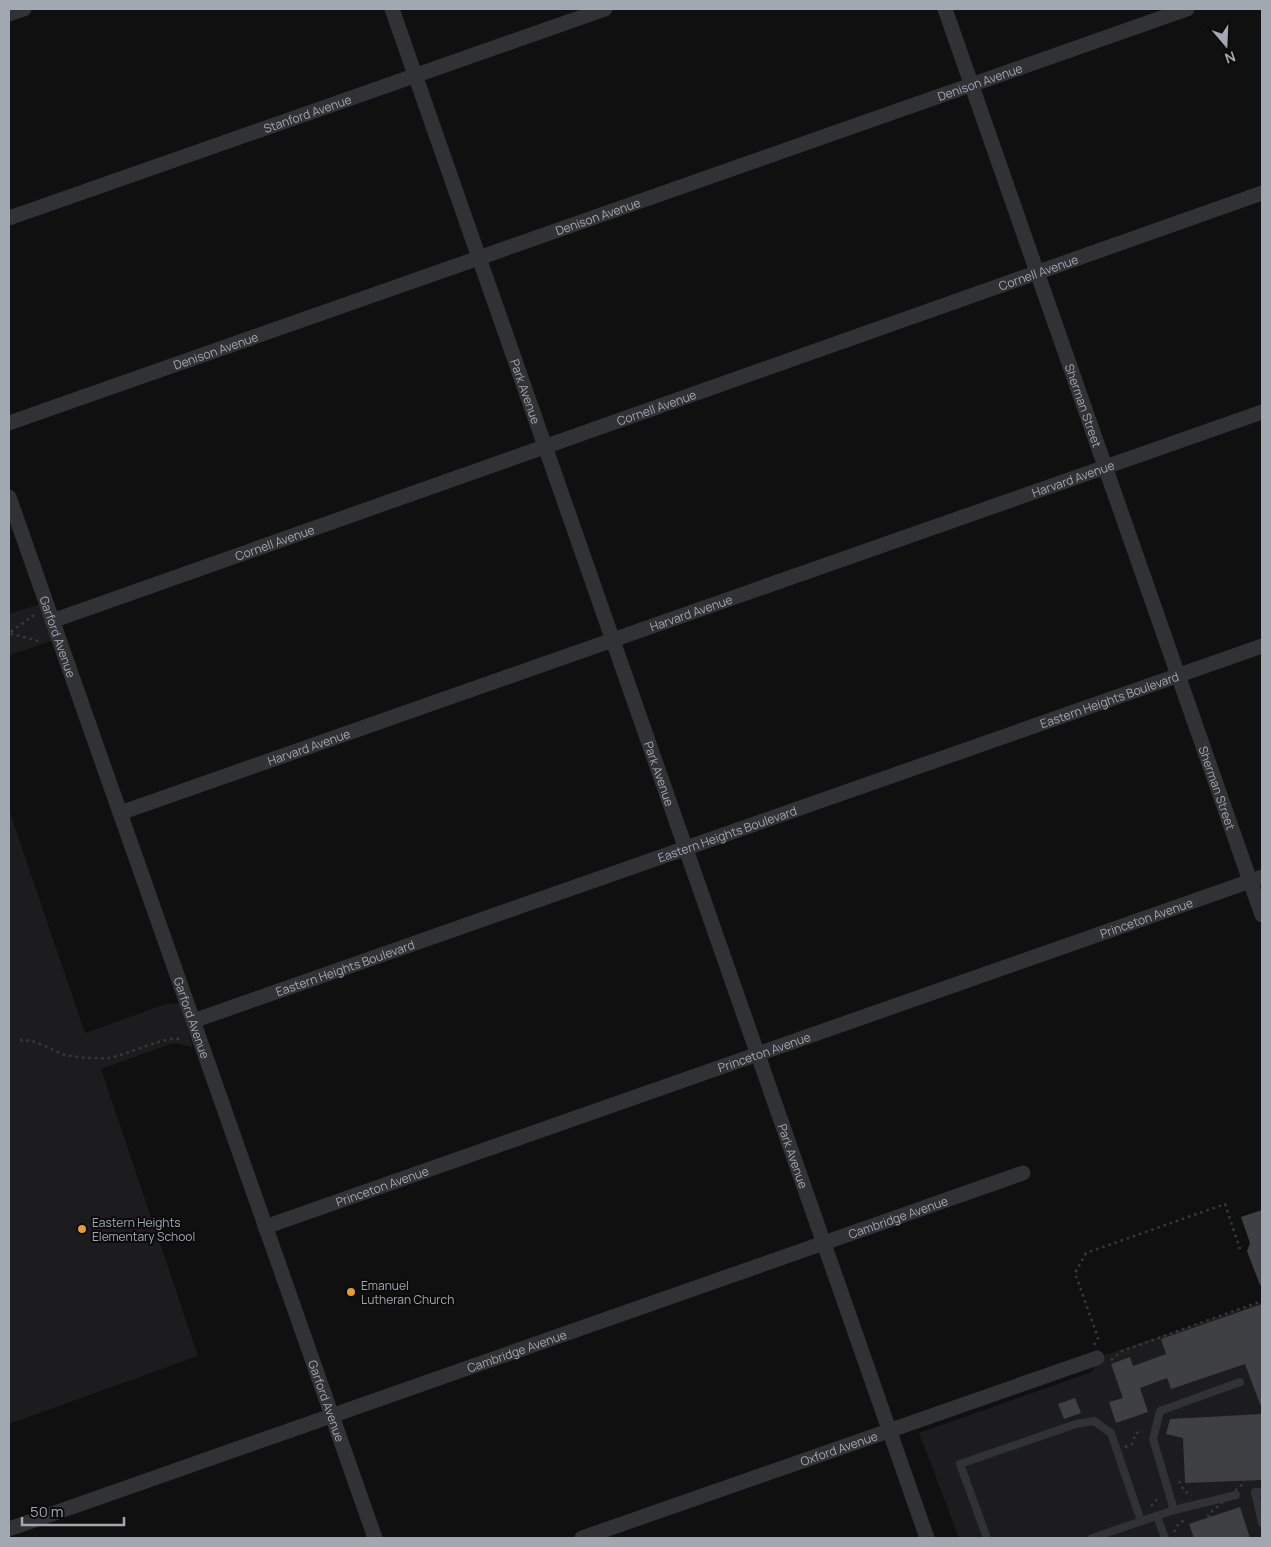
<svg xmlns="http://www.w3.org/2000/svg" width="1271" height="1547" font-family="Manrope,sans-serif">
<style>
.built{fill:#1c1c1e}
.building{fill:#3f4044}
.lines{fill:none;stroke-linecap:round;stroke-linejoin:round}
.path{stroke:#37393d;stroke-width:2.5;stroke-dasharray:2.5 4;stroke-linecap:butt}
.service{stroke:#313236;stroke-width:8}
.minor{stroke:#313236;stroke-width:15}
.path-bridge{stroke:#37393d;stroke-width:2.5;stroke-dasharray:2.5 4;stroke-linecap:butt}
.poi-dot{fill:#e69b33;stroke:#0b0b0c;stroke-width:2}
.labels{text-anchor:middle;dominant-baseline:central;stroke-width:4;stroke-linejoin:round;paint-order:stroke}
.street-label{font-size:12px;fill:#a2a8b1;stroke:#0b0b0c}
.poi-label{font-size:12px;fill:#a2a8b1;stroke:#0b0b0c;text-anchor:start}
</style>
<rect width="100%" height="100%" fill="#101011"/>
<g class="built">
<path d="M40,604L52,641L9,655V614Z"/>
<path d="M9,810L85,1033L166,1004L179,1003L193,1047L173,1043L101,1069L198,1356L9,1424Z"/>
<path d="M1262,1302V1538H959L919,1433L1092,1372L1099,1357Z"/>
</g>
<g class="building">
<path d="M1262,1210V1285H1260L1247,1251L1250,1243L1241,1217Z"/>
<path d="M1262,1304V1409L1245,1364L1171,1389L1167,1378L1140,1388L1148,1412L1116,1423L1109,1402L1123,1398L1111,1364L1130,1357L1133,1366L1166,1354L1161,1339Z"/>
<path d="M1075,1398L1081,1413L1064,1419L1058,1404Z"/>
<path d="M1262,1414V1480L1185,1483L1183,1438L1166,1434L1170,1419Z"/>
<path d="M1240,1507L1250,1538H1194L1189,1524Z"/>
</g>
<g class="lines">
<g class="path">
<path d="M34,615L9,633L38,641L42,640"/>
<path d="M21,1039L22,1041C35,1038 52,1051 66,1055C80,1058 94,1059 108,1058C126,1056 170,1033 182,1040"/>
<path d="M1094,1345L1098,1338L1075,1273L1086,1253L1225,1204L1240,1249"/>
<path d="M1111,1360L1122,1351L1262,1301"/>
<path d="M1125,1447L1132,1444L1136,1433L1143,1432"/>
<path d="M1179,1481L1184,1491L1192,1495"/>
<path d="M1151,1506L1159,1497"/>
<path d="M1174,1532L1179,1523L1187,1519"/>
</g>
<g class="service">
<path d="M1262,1492H1255L1262,1523"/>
<path d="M1174,1510L1153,1439L1160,1411L1240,1382"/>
<path d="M1157,1516L1165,1538"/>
<path d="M987,1538L960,1464L1076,1424L1094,1421L1111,1433L1141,1521"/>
<path d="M1092,1538L1174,1510L1236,1495"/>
</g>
<g class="minor">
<path id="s1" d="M392,9L927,1538"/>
<path id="s2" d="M945,9L1262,915"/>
<path d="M9,14L24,9"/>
<path id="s3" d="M9,218L605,9"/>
<path id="s4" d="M9,423L1187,9"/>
<path id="s5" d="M9,497L375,1538"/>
<path id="s6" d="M52,621L1262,193"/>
<path id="s7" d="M120,813L1262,412"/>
<path id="s8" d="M193,1021L1262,646"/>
<path id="s9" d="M265,1227L1262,877"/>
<path id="s10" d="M9,1529L1023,1173"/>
<path id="s11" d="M582,1538L1097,1358"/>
</g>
<path class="path-bridge" d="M1209,1517L1208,1515L1244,1483V1480"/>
</g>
<g class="poi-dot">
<circle cx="82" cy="1229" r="5"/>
<circle cx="351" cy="1292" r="5"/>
</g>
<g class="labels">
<g class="street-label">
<text stroke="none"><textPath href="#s4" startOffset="1029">Denison Avenue</textPath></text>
<text stroke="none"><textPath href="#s3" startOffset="316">Stanford Avenue</textPath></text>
<text stroke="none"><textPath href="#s4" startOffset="624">Denison Avenue</textPath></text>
<text stroke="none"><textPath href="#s6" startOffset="1046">Cornell Avenue</textPath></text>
<text stroke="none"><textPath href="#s4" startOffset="219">Denison Avenue</textPath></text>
<text stroke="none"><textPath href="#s1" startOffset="405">Park Avenue</textPath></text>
<text stroke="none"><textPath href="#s2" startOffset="420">Sherman Street</textPath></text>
<text stroke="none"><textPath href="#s6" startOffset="641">Cornell Avenue</textPath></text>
<text stroke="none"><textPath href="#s7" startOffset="1010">Harvard Avenue</textPath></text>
<text stroke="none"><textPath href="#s6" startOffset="236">Cornell Avenue</textPath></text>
<text stroke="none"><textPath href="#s7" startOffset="605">Harvard Avenue</textPath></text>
<text stroke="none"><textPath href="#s5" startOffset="148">Garford Avenue</textPath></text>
<text stroke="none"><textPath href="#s8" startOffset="971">Eastern Heights Boulevard</textPath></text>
<text stroke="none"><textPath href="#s7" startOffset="200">Harvard Avenue</textPath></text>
<text stroke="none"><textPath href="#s1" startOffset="810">Park Avenue</textPath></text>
<text stroke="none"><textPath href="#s2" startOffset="825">Sherman Street</textPath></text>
<text stroke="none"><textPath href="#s8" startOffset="566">Eastern Heights Boulevard</textPath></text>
<text stroke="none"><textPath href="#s9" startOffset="934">Princeton Avenue</textPath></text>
<text stroke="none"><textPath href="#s8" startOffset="161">Eastern Heights Boulevard</textPath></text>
<text stroke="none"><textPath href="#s5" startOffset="552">Garford Avenue</textPath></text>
<text stroke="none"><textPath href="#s9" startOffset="529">Princeton Avenue</textPath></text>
<text stroke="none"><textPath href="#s1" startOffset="1215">Park Avenue</textPath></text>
<text stroke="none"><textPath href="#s9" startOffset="124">Princeton Avenue</textPath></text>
<text stroke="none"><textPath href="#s10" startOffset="942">Cambridge Avenue</textPath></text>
<text stroke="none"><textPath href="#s10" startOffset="538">Cambridge Avenue</textPath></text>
<text stroke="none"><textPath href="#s5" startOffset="958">Garford Avenue</textPath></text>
<text stroke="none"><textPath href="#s11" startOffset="272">Oxford Avenue</textPath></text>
</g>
<g class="poi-label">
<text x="92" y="1222">Eastern Heights<tspan x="92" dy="14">Elementary School</tspan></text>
<text x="361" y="1285">Emanuel<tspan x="361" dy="14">Lutheran Church</tspan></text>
</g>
</g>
<rect width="1271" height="1547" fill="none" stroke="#a2a8b1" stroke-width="20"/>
<g transform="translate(1226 45) rotate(161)" stroke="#0b0b0c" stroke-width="4" paint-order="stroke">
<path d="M0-4L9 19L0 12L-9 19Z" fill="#a2a8b1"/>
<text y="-8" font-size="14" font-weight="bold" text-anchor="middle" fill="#a2a8b1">N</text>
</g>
<path d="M22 1517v8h102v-8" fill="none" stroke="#a2a8b1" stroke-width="2.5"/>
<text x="30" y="1517" font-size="15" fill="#a2a8b1" stroke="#0b0b0c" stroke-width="4" paint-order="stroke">50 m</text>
</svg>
